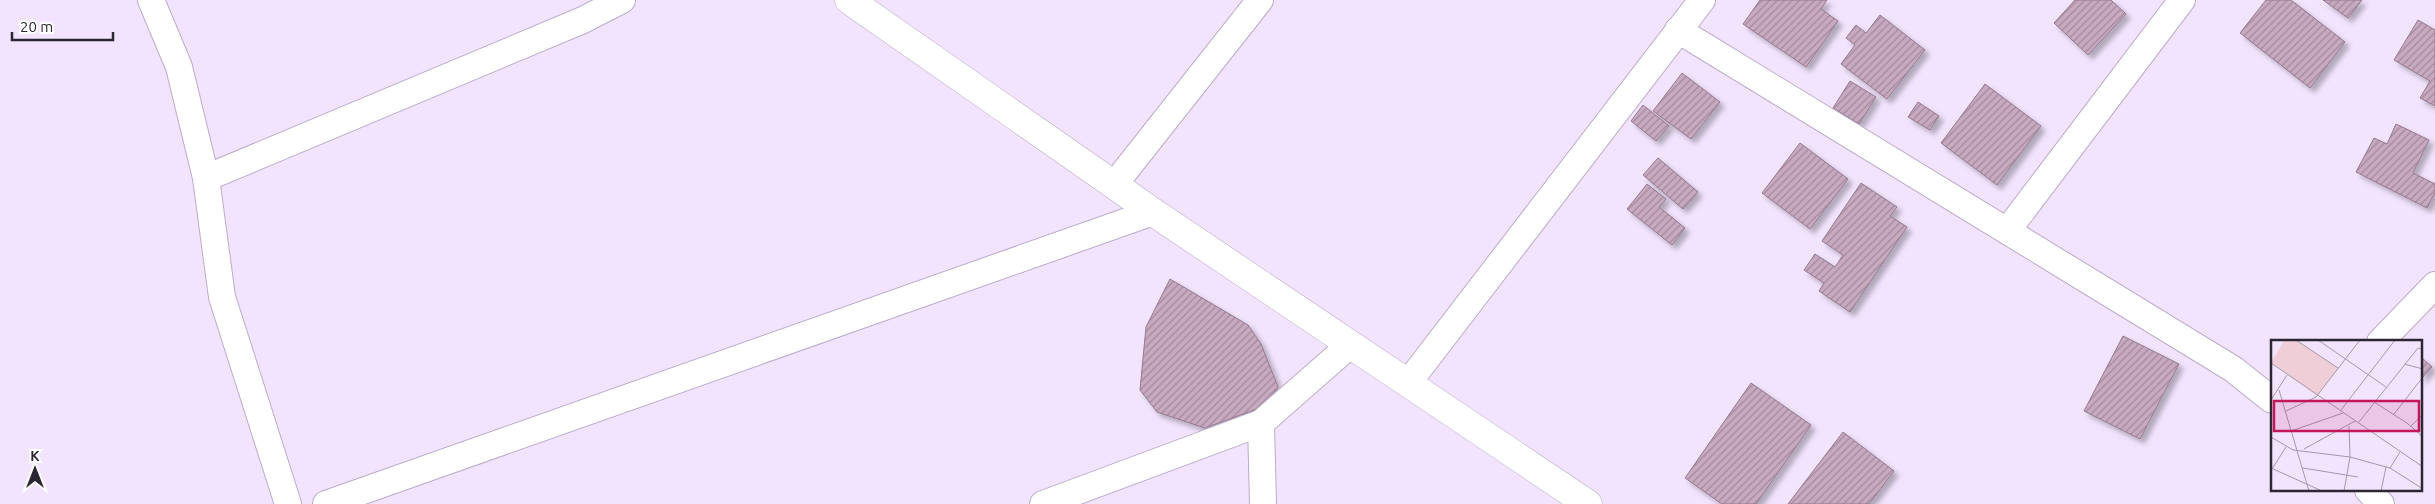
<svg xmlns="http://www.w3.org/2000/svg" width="2435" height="504" font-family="Ubuntu,sans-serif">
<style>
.building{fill:url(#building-hatch);stroke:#94798e;filter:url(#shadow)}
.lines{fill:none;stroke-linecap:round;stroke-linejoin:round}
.minor-casing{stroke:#bbabca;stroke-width:28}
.secondary-casing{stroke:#bbabca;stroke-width:29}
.minor{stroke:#fff;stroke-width:26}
.secondary{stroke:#fff;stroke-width:28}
.inset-road{fill:none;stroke:#a398ac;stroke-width:1}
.view{fill:#c2185b;fill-opacity:0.15;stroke:#c2185b;stroke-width:2.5}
.inset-edge{fill:none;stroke:#2c2632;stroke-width:2.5}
</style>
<defs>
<pattern id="building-hatch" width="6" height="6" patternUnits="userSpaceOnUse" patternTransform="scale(1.25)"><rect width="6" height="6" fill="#c7a9c0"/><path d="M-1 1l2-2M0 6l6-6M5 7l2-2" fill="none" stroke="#a2899d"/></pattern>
<filter id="shadow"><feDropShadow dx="4.5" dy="4.5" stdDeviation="2.5" flood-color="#0004"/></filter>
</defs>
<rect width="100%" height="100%" fill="#f2e4fe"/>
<g class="building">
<path d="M1760,0H1827L1821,9L1838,21L1806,67L1743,24Z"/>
<path d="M2075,0H2111L2126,14L2088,55L2054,23Z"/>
<path d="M2266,0H2291L2345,42L2310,88L2240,33Z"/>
<path d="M2323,0H2362L2348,18Z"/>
<path d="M1880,15L1925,50L1887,99L1841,64L1855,45L1846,38L1856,25L1866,33Z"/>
<path d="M2418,20L2435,30V106L2420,98L2430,81L2394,60Z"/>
<path d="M1682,73L1720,102L1691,139L1653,111Z"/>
<path d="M1850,81L1876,97L1859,124L1833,108Z"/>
<path d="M1985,84L2041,126L1997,185L1941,143Z"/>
<path d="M1918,102L1939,116L1930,130L1908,117Z"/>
<path d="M1643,105L1669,126L1656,141L1631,121Z"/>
<path d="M2396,124L2429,140L2413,173L2435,184V192L2427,208L2356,172L2374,138L2387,144Z"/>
<path d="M1800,143L1848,179L1810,229L1762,193Z"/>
<path d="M1658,158L1698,192L1683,209L1643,175Z"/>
<path d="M1861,183L1897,207L1890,216L1907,227L1850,312L1819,291L1824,283L1804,270L1815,254L1835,267L1843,255L1822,241Z"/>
<path d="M1647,184L1666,199L1659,207L1685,228L1672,245L1627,209Z"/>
<path d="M1170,279L1248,325L1261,344L1278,387L1265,406L1205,428L1157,412L1140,390L1146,327Z"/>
<path d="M2123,336L2179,364L2140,439L2084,411Z"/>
<path d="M2421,357L2432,367L2421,379Z"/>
<path d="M1751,383L1811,425L1756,504H1722L1685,478Z"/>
<path d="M1843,432L1894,471L1869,504H1788Z"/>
</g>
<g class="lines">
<g class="minor-casing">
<g id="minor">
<path d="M151,0L179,67L206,178L222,297L288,504"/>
<path d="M1678,30L2233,369L2272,400"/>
<path d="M206,178L583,20L622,0"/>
<path d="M1114,185L1260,0"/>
<path d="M2007,231L2182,0"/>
<path d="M2380,342L2435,285"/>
<path d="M1408,383L1702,0"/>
<path d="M1261,423L1263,504"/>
<path d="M2368,490L2381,504"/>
<path d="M326,504L1153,212"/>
<path d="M1043,504L1261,423L1350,345"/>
</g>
</g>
<g class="secondary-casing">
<path id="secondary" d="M849,0L1153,212L1588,504"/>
</g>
<use href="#minor" class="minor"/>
<use href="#secondary" class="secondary"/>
</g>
<g transform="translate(2271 340)">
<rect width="151" height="151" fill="#f2e4fe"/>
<path d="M14,0H25L67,28L46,56L0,22Z" fill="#f0ced8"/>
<path class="inset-road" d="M25,0L67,28M47,0L115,47M0,23L152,127M133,24L152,29M8,50L38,151M0,60L16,35M103,62L136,83L152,97M70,70L124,0M15,71L45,57L89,0M123,74L152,37M88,82L147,8L152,9M140,86L152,74M20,91L72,73M0,97L22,110L79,117L119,128L152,149M33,109L84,81M0,128L51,151M32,128L87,137M119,128L129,112M1,129L15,107M73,151L79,117L78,86M110,151L115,127"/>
<path class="view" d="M3,61H148V91H3Z"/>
<rect width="151" height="151" class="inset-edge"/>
</g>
<g transform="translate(35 469)" stroke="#ffffff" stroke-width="4" paint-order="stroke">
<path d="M0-4L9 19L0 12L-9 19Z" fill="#2c2632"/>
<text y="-8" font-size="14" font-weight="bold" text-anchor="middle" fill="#2c2632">K</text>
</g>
<path d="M12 32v8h101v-8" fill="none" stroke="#2c2632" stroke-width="2.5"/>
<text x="20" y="32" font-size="15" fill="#2c2632" stroke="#ffffff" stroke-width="4" paint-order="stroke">20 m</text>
</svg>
